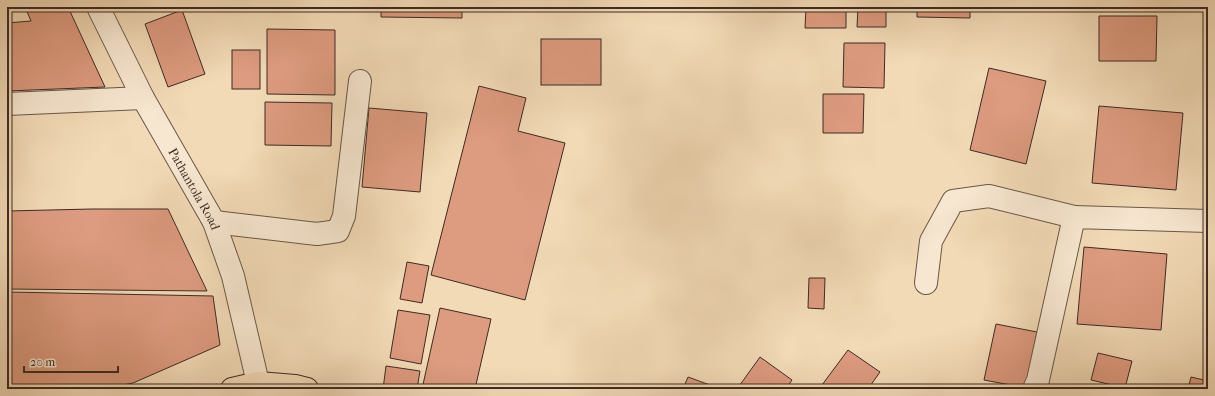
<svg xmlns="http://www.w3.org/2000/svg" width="1215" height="396" font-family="'IM FELL French Canon',serif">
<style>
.building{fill:#dd9b7f;stroke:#3d2b24}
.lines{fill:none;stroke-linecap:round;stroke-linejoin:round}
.minor-casing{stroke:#6a5748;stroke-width:24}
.primary-casing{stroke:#3d2b24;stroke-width:24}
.minor{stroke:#f7e7d0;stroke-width:22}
.primary{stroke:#f2dab6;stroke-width:22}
.labels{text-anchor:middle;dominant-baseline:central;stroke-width:4;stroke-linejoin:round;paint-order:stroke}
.street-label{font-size:13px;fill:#3d2b24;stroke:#f7e7d0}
</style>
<rect width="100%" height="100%" fill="#f2dab6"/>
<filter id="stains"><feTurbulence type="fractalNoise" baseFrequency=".005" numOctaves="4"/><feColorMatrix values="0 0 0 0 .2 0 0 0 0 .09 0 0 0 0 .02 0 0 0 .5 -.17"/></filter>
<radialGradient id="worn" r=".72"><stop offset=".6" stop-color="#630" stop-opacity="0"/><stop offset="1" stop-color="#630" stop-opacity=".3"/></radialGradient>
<g class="building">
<path d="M25,7H68L105,87L7,91V23L31,21Z"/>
<path d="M381,7H462V18L381,17Z"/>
<path d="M806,7H846V28H805Z"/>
<path d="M858,7H886V27H857Z"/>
<path d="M917,7H970V18L917,17Z"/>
<path d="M182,10L205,74L168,87L145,24Z"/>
<path d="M1099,16H1157L1156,61H1099Z"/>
<path d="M267,29L335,30V95L267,94Z"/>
<rect x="541" y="39" width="60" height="46"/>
<path d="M844,43H885L884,88L843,87Z"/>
<rect x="232" y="50" width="28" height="39"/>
<path d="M989,68L1046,81L1026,164L970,150Z"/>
<path d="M479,86L526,98L518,131L565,143L525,300L431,275Z"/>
<path d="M823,94H864L863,133H823Z"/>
<path d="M265,102L332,103L331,146L265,145Z"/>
<path d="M1099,106L1183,113L1176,190L1092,183Z"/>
<path d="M369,108L427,113L420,192L362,187Z"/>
<path d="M92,209H168L207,291L7,289V211Z"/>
<path d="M1084,247L1167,254L1161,330L1077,324Z"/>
<path d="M407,262L429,266L422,303L400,299Z"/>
<path d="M809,278H825L824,309L808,308Z"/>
<path d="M7,292L213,296L220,345L133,383L101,389H7Z"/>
<path d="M440,308L491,319L475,389H422Z"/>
<path d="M398,310L430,315L421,364L390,358Z"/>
<path d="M996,324L1037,332L1026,388L984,380Z"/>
<path d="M848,350L880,372L868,389H819Z"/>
<path d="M1098,353L1132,361L1125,388L1091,380Z"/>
<path d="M760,357L792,380L786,389H737Z"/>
<path d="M386,366L420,371L417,389H383Z"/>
<path d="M688,377L710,385L708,389H683Z"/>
<path d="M1191,377L1208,381V389H1188Z"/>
</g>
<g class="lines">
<g class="minor-casing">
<g id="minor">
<path id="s1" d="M98,7L143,98L214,222L233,276L258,383L261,389"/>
<path d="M7,104L143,98"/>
<path d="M214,222L317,234L338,231L344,216L360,81"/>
<path d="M926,283L931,241L953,201L989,196L1074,217"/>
<path d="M1034,389L1038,380L1074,217L1208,221"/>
</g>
</g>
<g class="primary-casing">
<path id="primary" d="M232,389L258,383L295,386L307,389"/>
</g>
<use href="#minor" class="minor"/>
<use href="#primary" class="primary"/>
</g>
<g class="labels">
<g class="street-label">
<text stroke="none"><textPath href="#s1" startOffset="206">Pathantola Road</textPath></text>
</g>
</g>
<rect width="1215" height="396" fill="none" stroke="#f2dab6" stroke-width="24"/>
<rect x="8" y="8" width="1199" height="380" fill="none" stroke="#3d2b24" stroke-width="2"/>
<rect x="12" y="12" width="1191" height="372" fill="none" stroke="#3d2b24"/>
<path d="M24 366v6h94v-6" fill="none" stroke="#3d2b24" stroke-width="2"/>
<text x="30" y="366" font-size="12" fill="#3d2b24" stroke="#f7e7d0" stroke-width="3" paint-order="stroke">20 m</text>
<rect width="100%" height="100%" filter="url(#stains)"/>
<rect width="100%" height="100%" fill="url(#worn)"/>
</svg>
